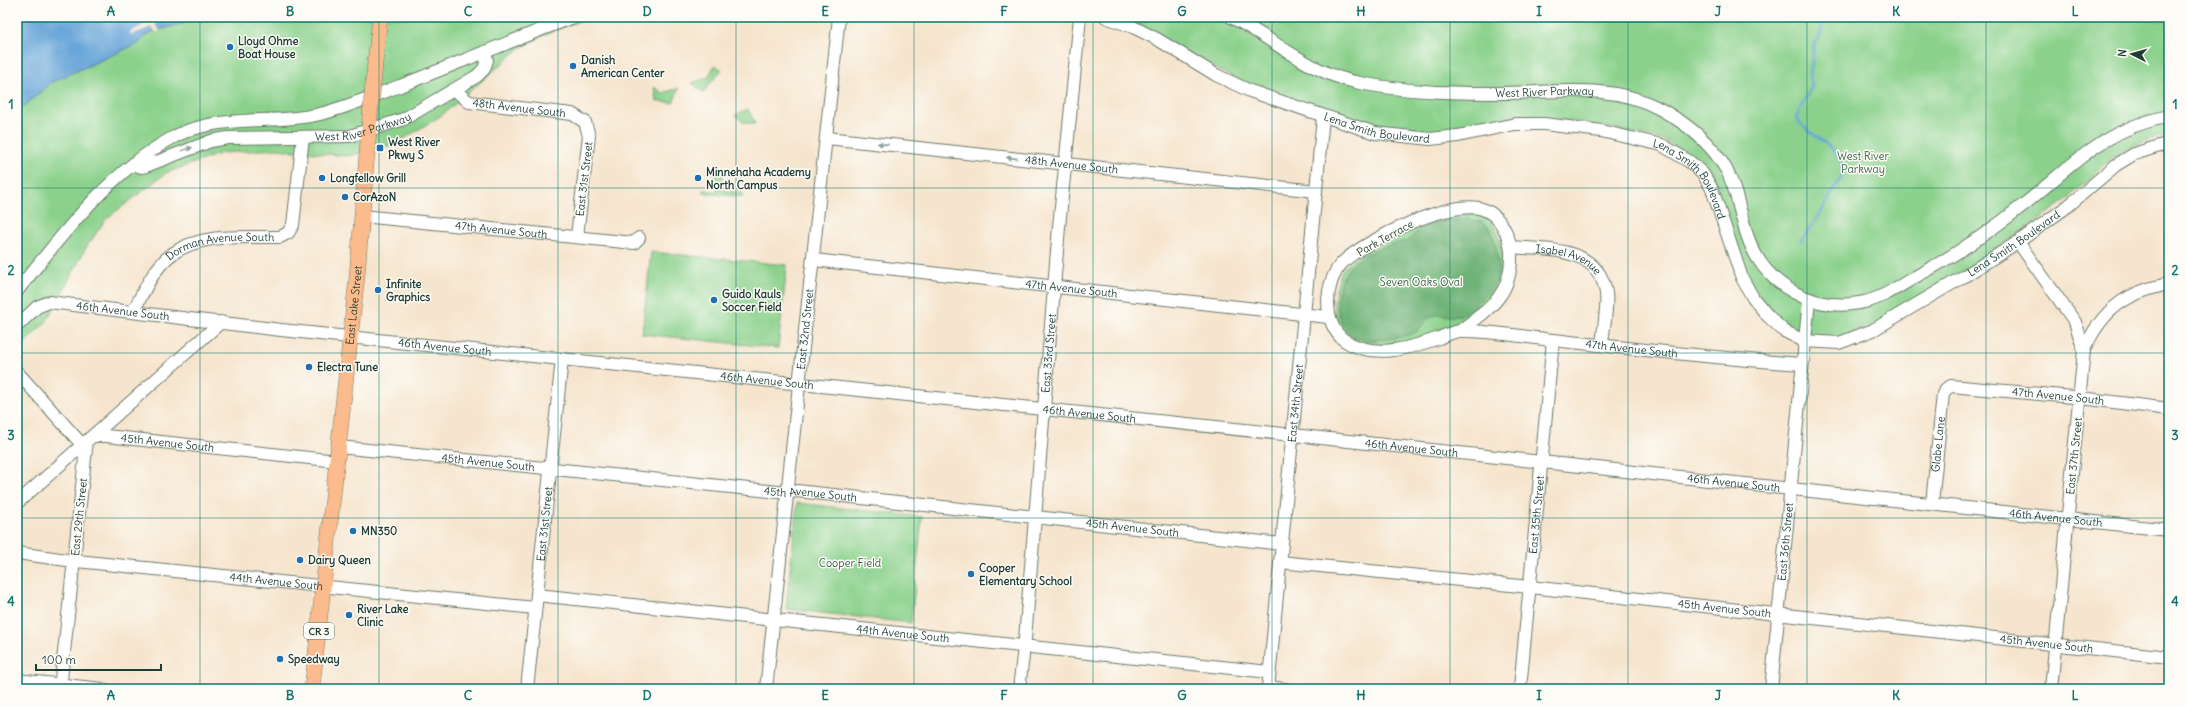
<svg xmlns="http://www.w3.org/2000/svg" width="2186" height="706" font-family="Delius,sans-serif">
<style>
.green{fill:#8bd18c;stroke:#558760}
.forest{fill:#70b378;stroke:#487856}
.water{fill:#68a5d9;stroke:#447186}
.pier{fill:#f6e5ce}
.lines{fill:none;stroke-linecap:round;stroke-linejoin:round}
.stream{stroke:#68a5d9;stroke-width:2.5}
.minor-casing{stroke:#6a786a;stroke-width:14}
.major-casing{stroke:#6a786a;stroke-width:16}
.minor{stroke:#fff;stroke-width:12}
.major{stroke:#fbbb8d;stroke-width:15}
.major-bridge-casing{stroke:#6a786a;stroke-width:16;stroke-linecap:butt}
.major-bridge{stroke:#fbbb8d;stroke-width:15}
.oneway{fill:#8f9e9a}
.grid{fill:none;stroke:#0f766e;stroke-width:1;stroke-opacity:0.55}
.poi-dot{fill:#1f6fb2;stroke:#fdfcf7;stroke-width:1.5}
.labels{text-anchor:middle;dominant-baseline:central;stroke-width:3;stroke-linejoin:round;paint-order:stroke}
.shield{fill:#fdfcf7;stroke:#62766e;stroke-width:1}
.shield-label{font-size:10px;font-weight:bold;fill:#1f3d34}
.poi-label{font-size:11px;font-weight:bold;fill:#1f3d34;stroke:#fdfcf7;text-anchor:start}
.street-label{font-size:11px;fill:#1f3d34;stroke:#fdfcf7}
.park-label{font-size:11px;fill:#3a624a;stroke:#fdfcf7}
.neatline{fill:none;stroke:#0f766e;stroke-width:1.5}
.grid-label{font-size:13px;text-anchor:middle;font-weight:bold;fill:#0f766e}
</style>
<rect width="100%" height="100%" fill="#fdfcf7"/>
<filter id="ink" filterUnits="userSpaceOnUse"><feTurbulence type="fractalNoise" baseFrequency=".025" numOctaves="2"/><feDisplacementMap in="SourceGraphic" scale="8" xChannelSelector="R" yChannelSelector="G"/><feConvolveMatrix kernelMatrix="1 2 1 2 8 2 1 2 1" color-interpolation-filters="sRGB"/></filter>
<filter id="wash" filterUnits="userSpaceOnUse"><feTurbulence type="fractalNoise" baseFrequency=".012" numOctaves="4" result="noise"/><feDisplacementMap in="SourceGraphic" scale="16" xChannelSelector="R" yChannelSelector="G"/><feGaussianBlur stdDeviation="0.9" result="paint"/><feColorMatrix in="noise" values="0 0 0 0 0 0 0 0 0 0 0 0 0 0 0 0 0 1.4 0 .05"/><feComposite in="paint" operator="in"/></filter>
<g filter="url(#wash)">
<rect width="100%" height="100%" fill="#f6e5ce"/>
<g class="green">
<path d="M205,17H590L548,33L520,48L442,115L395,144L348,156L276,149L222,153L166,173L106,219L87,246L46,322L17,350V112L52,82L139,43L146,35L152,32Z"/>
<path d="M1121,17H2096L2169,21V136L2151,139L2131,147L2111,159L2064,202L2040,219L1960,273L1871,326L1838,338L1806,336L1787,326L1771,313L1757,295L1747,276L1694,158L1664,140L1602,126L1545,118L1515,119L1457,130L1430,133L1376,128L1252,86L1218,70Z"/>
<path d="M715,65L722,70L703,92L692,83L708,77Z"/>
<path d="M654,87L663,93L679,88L673,103L656,101Z"/>
<path d="M748,109L755,123L754,124L743,122L735,115Z"/>
<path d="M720,168H722L721,176H723L721,190L743,193V197L703,193V190L718,191L714,170Z"/>
<path d="M1473,213C1490,216 1496,225 1500,241C1512,285 1488,307 1452,325C1434,334 1414,342 1395,344C1356,348 1326,334 1336,290C1337,283 1341,271 1346,265C1355,256 1368,250 1379,244C1410,229 1439,218 1473,213Z"/>
<path d="M651,252L787,265L778,348L642,334Z"/>
<path d="M797,503L922,517L911,623L786,609Z"/>
</g>
<path class="forest" d="M1467,219L1482,222L1491,229C1495,244 1504,271 1494,285C1490,291 1483,297 1478,302C1473,308 1463,316 1455,316C1443,317 1443,311 1429,318C1424,320 1422,327 1417,331C1409,337 1375,342 1364,340C1330,333 1331,283 1354,263C1369,250 1389,244 1409,241C1421,221 1446,221 1467,219Z"/>
<path class="water" d="M17,17H205L152,32L146,35L139,43L52,82L17,112Z"/>
<path class="pier" d="M158,17H167L155,24L160,31L156,32L151,27L131,35L130,32Z"/>
<g class="lines">
<path class="stream" d="M1801,241L1820,214L1842,175C1846,145 1807,138 1796,117L1812,86L1810,75L1814,47L1820,35L1824,17"/>
</g>
</g>
<g filter="url(#ink)">
<g class="lines">
<g class="minor-casing">
<g id="minor">
<path id="s1" d="M1106,17L1133,27L1157,39L1216,75L1250,91L1375,133L1430,139L1458,136L1515,124H1544L1601,131L1662,145L1690,162L1703,174L1712,189L1742,278L1753,298L1768,316L1784,331L1804,341L1839,343L1873,330L1963,277L2018,242L2068,206L2116,165L2134,154L2169,143"/>
<path id="s2" d="M1231,17C1276,40 1308,73 1360,83C1406,92 1453,93 1500,93C1553,93 1611,82 1660,109C1686,123 1711,143 1726,169C1739,193 1740,219 1750,243C1768,287 1814,311 1859,303C1880,300 1898,287 1915,277C1955,256 1992,230 2027,202C2076,162 2104,129 2169,116"/>
<path id="s3" d="M455,90L469,102L572,114L585,122L589,136L577,236"/>
<path id="s4" d="M827,138L1316,191"/>
<path id="s5" d="M134,164L141,167L146,166L211,141L228,138L350,136L404,119L477,76L484,69L487,60L485,53"/>
<path id="s6" d="M362,216L634,243L639,238"/>
<path d="M2018,242L2075,322L2084,350L2051,689"/>
<path id="s7" d="M1511,247C1547,250 1599,246 1606,293C1608,309 1603,329 1602,345"/>
<path id="s8" d="M814,260L1328,317"/>
<path d="M17,291C63,234 107,174 172,138C218,112 275,126 324,113C350,106 375,95 400,86C458,63 516,39 574,17"/>
<path id="s9" d="M133,312C143,293 154,267 172,254C203,232 245,238 280,237L288,233L293,225L303,137"/>
<path id="s10" d="M17,326L37,307L49,302L281,330L1293,435L2169,530"/>
<path id="s11" d="M1461,330C1491,308 1513,293 1511,252C1510,236 1500,216 1485,210C1454,196 1366,240 1343,262C1324,281 1322,323 1344,340C1372,360 1410,348 1439,338C1446,335 1455,330 1463,331C1493,331 1524,337 1553,340C1636,349 1719,359 1802,364"/>
<path d="M2084,350C2102,310 2126,292 2169,284"/>
<path d="M17,372L86,449L60,689"/>
<path id="s12" d="M94,436H106L337,461"/>
<path id="s13" d="M339,447L788,493L797,491L1282,544"/>
<path d="M17,503L221,322"/>
<path id="s14" d="M1932,504L1943,394L1946,389L1951,386L2073,397L2169,409"/>
<path id="s15" d="M17,553L67,560L535,608"/>
<path id="s16" d="M1280,562L1530,587L2169,657"/>
<path id="s17" d="M537,595L1269,672"/>
<path d="M17,680L103,689"/>
<path d="M1268,687L1285,689"/>
<path id="s18" d="M527,689L562,359"/>
<path id="s19" d="M766,689L839,17"/>
<path id="s20" d="M1019,689L1025,639L1059,227L1080,17"/>
<path id="s21" d="M1268,689L1323,117"/>
<path id="s22" d="M1520,689L1553,340"/>
<path id="s23" d="M1771,689L1809,300"/>
</g>
</g>
<g class="major-casing">
<g id="major">
<path d="M375,63L380,17"/>
<path id="s24" d="M312,689L357,276L370,116"/>
</g>
</g>
<use href="#minor" class="minor"/>
<use href="#major" class="major"/>
<g class="major-bridge-casing">
<path id="major-bridge" d="M370,116L375,63"/>
</g>
<use href="#major-bridge" class="major-bridge"/>
</g>
<defs><path id="oneway-solid" d="M-6-.8H1V-3.2L6.5 0L1 3.2V.8H-6Z"/></defs>
<g class="oneway">
<use href="#oneway-solid" transform="translate(883 144) rotate(-174)"/>
<use href="#oneway-solid" transform="translate(187 149) rotate(-17)"/>
<use href="#oneway-solid" transform="translate(1012 158) rotate(-174)"/>
</g>
</g>
<path class="grid" d="M200,17V689M379,17V689M558,17V689M736,17V689M914,17V689M1093,17V689M1272,17V689M1450,17V689M1628,17V689M1807,17V689M1986,17V689M17,188H2169M17,353H2169M17,518H2169"/>
<g class="poi-dot">
<circle cx="230" cy="47" r="4"/>
<circle cx="573" cy="66" r="4"/>
<rect x="376" y="144" width="8" height="8" rx="2"/>
<circle cx="322" cy="178" r="4"/>
<circle cx="698" cy="178" r="4"/>
<circle cx="345" cy="197" r="4"/>
<circle cx="378" cy="290" r="4"/>
<circle cx="714" cy="300" r="4"/>
<circle cx="309" cy="367" r="4"/>
<circle cx="353" cy="531" r="4"/>
<circle cx="300" cy="560" r="4"/>
<circle cx="971" cy="574" r="4"/>
<circle cx="349" cy="615" r="4"/>
<circle cx="280" cy="659" r="4"/>
</g>
<g class="labels">
<rect class="shield" x="304" y="623" width="30" height="16" rx="3"/>
<g class="shield-label">
<text x="319" y="631">CR 3</text>
</g>
<g class="poi-label">
<text x="238" y="41">Lloyd Ohme<tspan x="238" dy="13">Boat House</tspan></text>
<text x="581" y="60">Danish<tspan x="581" dy="13">American Center</tspan></text>
<text x="388" y="142">West River<tspan x="388" dy="13">Pkwy S</tspan></text>
<text x="706" y="172">Minnehaha Academy<tspan x="706" dy="13">North Campus</tspan></text>
<text x="330" y="178">Longfellow Grill</text>
<text x="353" y="197">CorAzoN</text>
<text x="386" y="284">Infinite<tspan x="386" dy="13">Graphics</tspan></text>
<text x="722" y="294">Guido Kauls<tspan x="722" dy="13">Soccer Field</tspan></text>
<text x="317" y="367">Electra Tune</text>
<text x="361" y="531">MN350</text>
<text x="308" y="560">Dairy Queen</text>
<text x="979" y="568">Cooper<tspan x="979" dy="13">Elementary School</tspan></text>
<text x="357" y="609">River Lake<tspan x="357" dy="13">Clinic</tspan></text>
<text x="288" y="659">Speedway</text>
</g>
<g class="street-label">
<text stroke="none"><textPath href="#s2" startOffset="331">West River Parkway</textPath></text>
<text stroke="none"><textPath href="#s3" startOffset="69">48th Avenue South</textPath></text>
<text stroke="none"><textPath href="#s5" startOffset="236">West River Parkway</textPath></text>
<text stroke="none"><textPath href="#s1" startOffset="295">Lena Smith Boulevard</textPath></text>
<text stroke="none"><textPath href="#s4" startOffset="246">48th Avenue South</textPath></text>
<text transform="translate(584 179) rotate(-83)">East 31st Street</text>
<text stroke="none"><textPath href="#s1" startOffset="630">Lena Smith Boulevard</textPath></text>
<text stroke="none"><textPath href="#s6" startOffset="140">47th Avenue South</textPath></text>
<text transform="translate(1385 238) rotate(-29)">Park Terrace</text>
<text stroke="none"><textPath href="#s1" startOffset="1074">Lena Smith Boulevard</textPath></text>
<text stroke="none"><textPath href="#s9" startOffset="120">Dorman Avenue South</textPath></text>
<text stroke="none"><textPath href="#s7" startOffset="60">Isabel Avenue</textPath></text>
<text stroke="none"><textPath href="#s8" startOffset="259">47th Avenue South</textPath></text>
<text stroke="none"><textPath href="#s24" startOffset="386">East Lake Street</textPath></text>
<text stroke="none"><textPath href="#s10" startOffset="115">46th Avenue South</textPath></text>
<text stroke="none"><textPath href="#s19" startOffset="362">East 32nd Street</textPath></text>
<text stroke="none"><textPath href="#s10" startOffset="439">46th Avenue South</textPath></text>
<text stroke="none"><textPath href="#s11" startOffset="685">47th Avenue South</textPath></text>
<text stroke="none"><textPath href="#s20" startOffset="337">East 33rd Street</textPath></text>
<text stroke="none"><textPath href="#s10" startOffset="763">46th Avenue South</textPath></text>
<text stroke="none"><textPath href="#s14" startOffset="230">47th Avenue South</textPath></text>
<text stroke="none"><textPath href="#s21" startOffset="287">East 34th Street</textPath></text>
<text stroke="none"><textPath href="#s10" startOffset="1087">46th Avenue South</textPath></text>
<text stroke="none"><textPath href="#s12" startOffset="74">45th Avenue South</textPath></text>
<text stroke="none"><textPath href="#s14" startOffset="60">Glabe Lane</textPath></text>
<text stroke="none"><textPath href="#s10" startOffset="1411">46th Avenue South</textPath></text>
<text transform="translate(2074 456) rotate(-84)">East 37th Street</text>
<text stroke="none"><textPath href="#s13" startOffset="150">45th Avenue South</textPath></text>
<text stroke="none"><textPath href="#s10" startOffset="1735">46th Avenue South</textPath></text>
<text stroke="none"><textPath href="#s13" startOffset="474">45th Avenue South</textPath></text>
<text stroke="none"><textPath href="#s22" startOffset="175">East 35th Street</textPath></text>
<text transform="translate(79 517) rotate(-84)">East 29th Street</text>
<text stroke="none"><textPath href="#s10" startOffset="2059">46th Avenue South</textPath></text>
<text stroke="none"><textPath href="#s18" startOffset="166">East 31st Street</textPath></text>
<text stroke="none"><textPath href="#s13" startOffset="798">45th Avenue South</textPath></text>
<text stroke="none"><textPath href="#s23" startOffset="148">East 36th Street</textPath></text>
<text stroke="none"><textPath href="#s15" startOffset="261">44th Avenue South</textPath></text>
<text stroke="none"><textPath href="#s16" startOffset="447">45th Avenue South</textPath></text>
<text stroke="none"><textPath href="#s17" startOffset="368">44th Avenue South</textPath></text>
<text stroke="none"><textPath href="#s16" startOffset="771">45th Avenue South</textPath></text>
</g>
<g class="park-label">
<text x="1863" y="156">West River<tspan x="1863" dy="13">Parkway</tspan></text>
<text x="1421" y="282">Seven Oaks Oval</text>
<text x="850" y="563">Cooper Field</text>
</g>
</g>
<rect width="2186" height="706" fill="none" stroke="#fdfcf7" stroke-width="44"/>
<g transform="translate(2132 54) rotate(276)" stroke="#fdfcf7" stroke-width="3" paint-order="stroke">
<path d="M0-3L7 15L0 10L-7 15Z" fill="#1f3d34"/>
<text y="-6" font-size="11" font-weight="bold" text-anchor="middle" fill="#1f3d34">N</text>
</g>
<path d="M36 664v6h125v-6" fill="none" stroke="#1f3d34" stroke-width="2"/>
<text x="42" y="664" font-size="12" fill="#1f3d34" stroke="#fdfcf7" stroke-width="3" paint-order="stroke">100 m</text>
<rect x="22" y="22" width="2142" height="662" class="neatline"/>
<g class="grid-label">
<text x="111" y="16">A</text>
<text x="290" y="16">B</text>
<text x="468" y="16">C</text>
<text x="647" y="16">D</text>
<text x="825" y="16">E</text>
<text x="1004" y="16">F</text>
<text x="1182" y="16">G</text>
<text x="1361" y="16">H</text>
<text x="1539" y="16">I</text>
<text x="1718" y="16">J</text>
<text x="1896" y="16">K</text>
<text x="2075" y="16">L</text>
<text x="11" y="109">1</text>
<text x="2175" y="109">1</text>
<text x="11" y="275">2</text>
<text x="2175" y="275">2</text>
<text x="11" y="440">3</text>
<text x="2175" y="440">3</text>
<text x="11" y="606">4</text>
<text x="2175" y="606">4</text>
<text x="111" y="700">A</text>
<text x="290" y="700">B</text>
<text x="468" y="700">C</text>
<text x="647" y="700">D</text>
<text x="825" y="700">E</text>
<text x="1004" y="700">F</text>
<text x="1182" y="700">G</text>
<text x="1361" y="700">H</text>
<text x="1539" y="700">I</text>
<text x="1718" y="700">J</text>
<text x="1896" y="700">K</text>
<text x="2075" y="700">L</text>
</g>
</svg>
